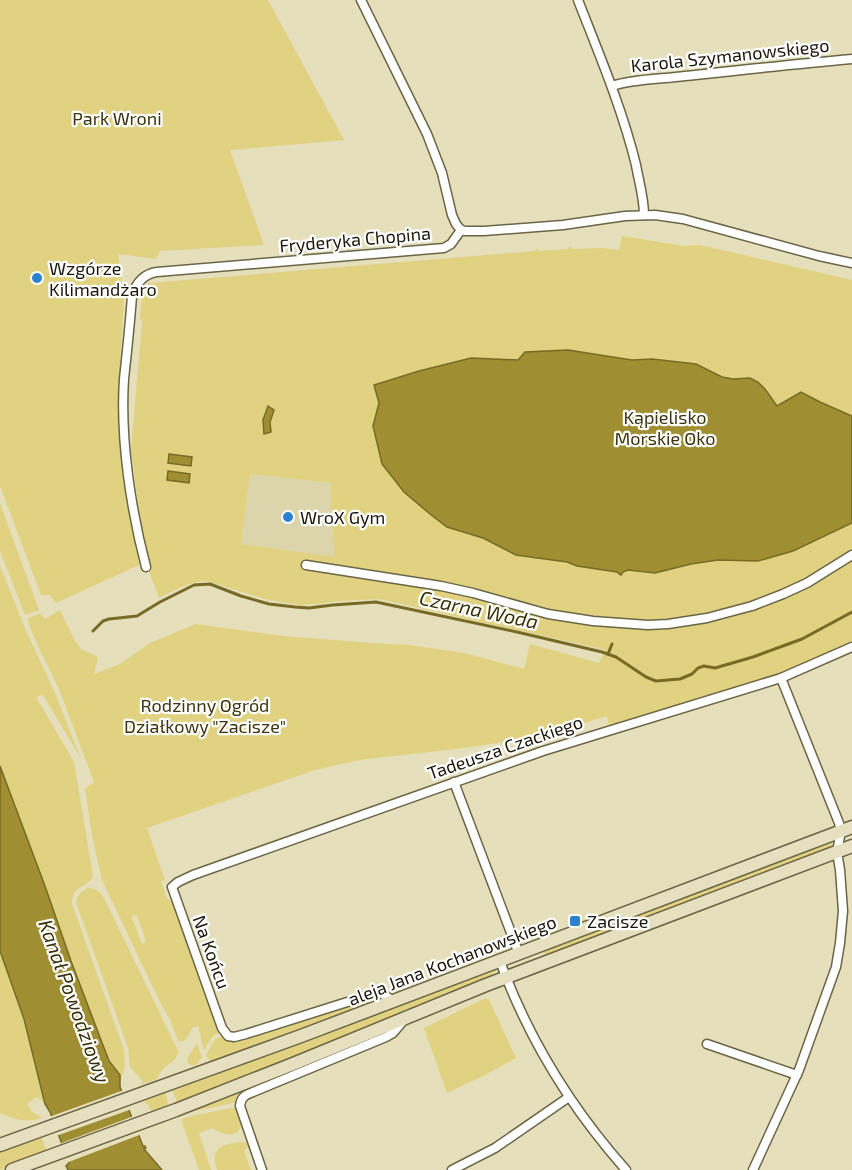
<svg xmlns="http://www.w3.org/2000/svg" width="852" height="1170" font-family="'Exo 2',sans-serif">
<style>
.built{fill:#dcd5ab}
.green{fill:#e0d280;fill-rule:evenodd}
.water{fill:#9f8f32;stroke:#776b26;stroke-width:1.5}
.pier{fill:#e5dfbc}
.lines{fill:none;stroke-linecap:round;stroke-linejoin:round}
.stream{stroke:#776b26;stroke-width:3}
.street-casing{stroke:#6a6545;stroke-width:11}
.secondary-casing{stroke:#6a6545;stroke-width:15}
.street{stroke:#fff;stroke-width:8}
.secondary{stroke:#e6e0c0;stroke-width:12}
.poi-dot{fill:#2a81cf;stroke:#fff;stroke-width:2}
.labels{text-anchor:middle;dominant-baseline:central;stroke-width:4.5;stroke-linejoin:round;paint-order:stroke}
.street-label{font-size:18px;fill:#19170a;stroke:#fff}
.park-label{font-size:18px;fill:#3b340c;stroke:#fff}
.poi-label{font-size:18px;fill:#19170a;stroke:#fff;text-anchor:start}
.water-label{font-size:20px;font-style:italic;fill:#362f07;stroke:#fff}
</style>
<rect width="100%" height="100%" fill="#e5dfbc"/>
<path class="built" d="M250,474L330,483L334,558L241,544Z"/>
<g class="green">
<path d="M0,0H268L344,140L230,150L264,245L160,251L156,259L118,254L124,298L120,364L122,444L139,565L56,603L50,595H41L0,486Z"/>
<path d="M622,236L684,246L700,245L852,280V642L803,665L776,675L609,726L607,716L537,737L464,748L359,760L315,770L147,828L165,880L161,881L167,899L172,901L219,1033L213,1036L204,1050L198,1026L192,1028L190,1033L184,1041L180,1042L178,1040L170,1020L160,1002L102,880L92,835L85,789L94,782L59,689L36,642L27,619L41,613L45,619L60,610L75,641L81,649L98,657L94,674L120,664L150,643L196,624L282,636L372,643L409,645L464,653L524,669L530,644L599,663L606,650L379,599L341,601L319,604L298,605L265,599L207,581L196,582L181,587L159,598L149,571L144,545L131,450L142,321L140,319L142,291L149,283L535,251L537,248L539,251L568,249L570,246L573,249L601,248L619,250ZM250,474L330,483L334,557L241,544ZM131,915L137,916L146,941L142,944Z"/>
<path d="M0,503L39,610L25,615L0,551Z"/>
<path d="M0,566L26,631L56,695L80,757L43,695L36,697L74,762L93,876C87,889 72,884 72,904L124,1050L125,1066L120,1082L119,1075L109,1061L71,961L45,886L0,766Z"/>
<path d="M829,842L832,844L829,849L545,956L543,950Z"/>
<path d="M88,888C96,888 100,892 104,898L178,1051C177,1062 168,1063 162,1070C160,1072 158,1077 157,1079L140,1085L143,1081L130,1067L128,1048L76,902C77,895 81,892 88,888Z"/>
<path d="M0,951L24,1019L45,1104L38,1097L32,1100L27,1104L31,1111L42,1118C24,1123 17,1120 0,1113Z"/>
<path d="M494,968L497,970L489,977L351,1036L178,1104L172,1089L248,1062Z"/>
<path d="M375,998L377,1000L376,1002L212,1064L206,1055L215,1039L223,1036L231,1041H237Z"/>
<path d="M486,998L489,1000L516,1058L485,1075L447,1093L424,1028Z"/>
<path d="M197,1043L202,1057L196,1065L193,1066L188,1063L187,1059Z"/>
<path d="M245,1091L237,1102L181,1114Z"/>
<path d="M165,1092L169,1106L152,1113L148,1104H146L145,1100Z"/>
<path d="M233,1108L237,1109C239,1114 241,1119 241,1124C240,1140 221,1135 213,1128L199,1133L211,1170H199L183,1125L182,1119L195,1115Z"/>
<path d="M41,1136L47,1152L0,1170V1151Z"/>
<path d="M241,1142L248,1143L249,1147L244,1150L251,1170H217C210,1148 221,1144 241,1142Z"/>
</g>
<g class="water">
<path d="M568,350L632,360L652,359L696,364L722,377L733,379L750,378L758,382L765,389L777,406L801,392L820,402L852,416V523L793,551L758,561L718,560L691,564L655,573L628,570L623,572L621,575L619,574L617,572L577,566L567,562L516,555L483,538L447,527L430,514L404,492L382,464L373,426L379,403L374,385L419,371L471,358L518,360L525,352Z"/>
<path d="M268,406L274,410L270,422L271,432L264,434L263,420Z"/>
<path d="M169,454L192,457L191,466L168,463Z"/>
<path d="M168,471L190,474L189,483L167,480Z"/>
<path d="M0,766L45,886L71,961L109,1061L120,1075V1087L143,1146H145L146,1148L144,1149L162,1170H68L66,1166L69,1163L50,1112L45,1104L24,1019L0,951Z"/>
</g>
<g class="pier">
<path d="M124,1090L132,1109L56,1136L49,1117Z"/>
<path d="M134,1116L142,1134L66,1163L59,1144Z"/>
</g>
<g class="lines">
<g class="stream">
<path d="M93,631L103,621L109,619L137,616L160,602L194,585L210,584L241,596L269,604L295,607L309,608L333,605L376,602L517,632L602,652L616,657L646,677L656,681L680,679L692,674L698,668L704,666L715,668L753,657L802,639L852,612"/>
<path d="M608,654L612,644"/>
</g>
<g class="street-casing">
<g id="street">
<path d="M361,0L427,134L442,173L452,215L456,224L461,230"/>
<path d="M578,0C599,54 622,108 636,165C639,182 644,198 644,215"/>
<path d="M612,86C632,79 663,79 685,76C741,70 796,64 852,59"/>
<path d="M461,230L465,231H484L563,225L625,216L655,215L683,219L819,256L852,263"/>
<path d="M306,565L441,586L473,593L548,614L593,621L648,625L668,624L707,618L752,606L783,594L807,583L852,555"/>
<path d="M146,567C131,510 120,439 124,379C127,351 130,324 132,296C136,283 143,274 157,272L444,248L451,244L461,230"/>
<path d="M454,782L519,954"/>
<path d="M500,961C528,1038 572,1109 626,1170"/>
<path d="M394,1001L379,992L246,1034L234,1037L228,1036L222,1028L172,887L178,882L193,875L543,751L781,678L852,647"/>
<path d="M707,1044L797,1075"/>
<path d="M262,1170L240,1106C241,1097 245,1095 253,1092L386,1037L393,1033L404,1020"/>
<path d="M452,1170L495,1148L569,1097"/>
<path d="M753,1170L799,1070L836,967L840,943L843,911L840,870L837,852L841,831L839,823L781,678"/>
</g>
</g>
<g class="secondary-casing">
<g id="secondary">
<path d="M0,1145L301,1036L852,827"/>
<path d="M12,1170L176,1110L293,1064L486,985L852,846"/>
</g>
</g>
<use href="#street" class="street"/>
<use href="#secondary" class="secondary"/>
</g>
<g class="poi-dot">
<circle cx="37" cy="278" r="6"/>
<circle cx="288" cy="517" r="6"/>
<rect x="569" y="915" width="12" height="12" rx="3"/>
</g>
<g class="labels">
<g class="street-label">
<text transform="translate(730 55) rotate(-6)">Karola Szymanowskiego</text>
<text transform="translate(355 239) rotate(-5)">Fryderyka Chopina</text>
<text transform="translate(505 747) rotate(-19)">Tadeusza Czackiego</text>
<text transform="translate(212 952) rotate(70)">Na Końcu</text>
<text transform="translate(452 960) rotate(-21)">aleja Jana Kochanowskiego</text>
</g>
<g class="park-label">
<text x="117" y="118">Park Wroni</text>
<text x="665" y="417">Kąpielisko<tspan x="665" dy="21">Morskie Oko</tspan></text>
<text x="205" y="705">Rodzinny Ogród<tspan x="205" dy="21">Działkowy "Zacisze"</tspan></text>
</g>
<g class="poi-label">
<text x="49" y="268">Wzgórze<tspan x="49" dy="21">Kilimandżaro</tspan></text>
<text x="300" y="517">WroX Gym</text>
<text x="587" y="921">Zacisze</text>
</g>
<g class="water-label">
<text transform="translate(479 609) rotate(12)">Czarna Woda</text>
<text transform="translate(75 1001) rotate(70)">Kanał Powodziowy</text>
</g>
</g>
</svg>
